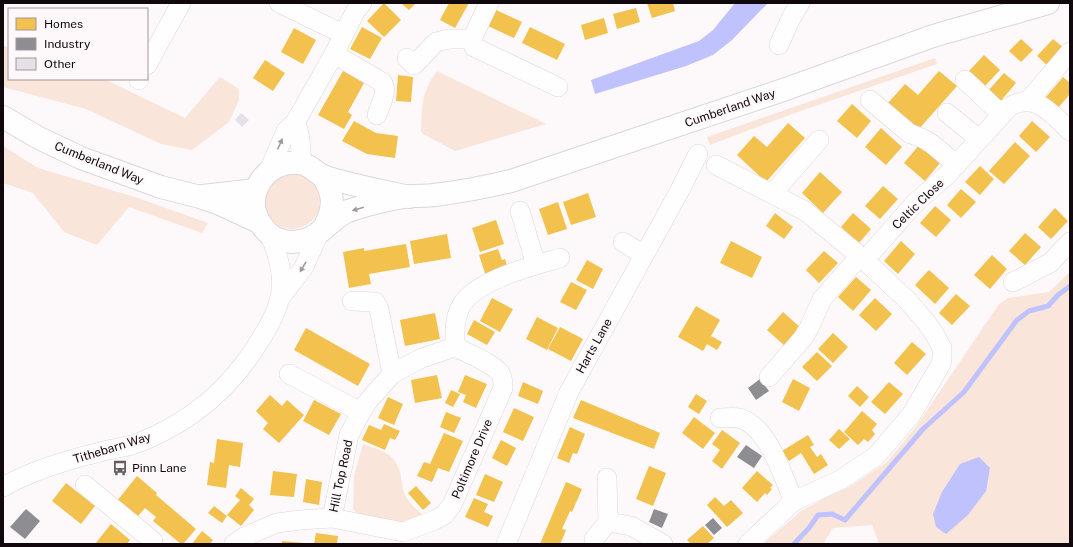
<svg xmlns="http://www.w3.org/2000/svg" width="1073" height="547" font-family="'Public Sans',sans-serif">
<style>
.green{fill:#fae5db}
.water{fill:#bfc2fc}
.homes{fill:#f2c14e}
.industry{fill:#8d8d92}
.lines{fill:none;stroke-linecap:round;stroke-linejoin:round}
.stream{stroke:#bfc2fc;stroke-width:5}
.building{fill:#e6e1e7}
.minor-casing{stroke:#ddd6d9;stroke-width:20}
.major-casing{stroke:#ddd6d9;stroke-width:24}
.minor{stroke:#fffefe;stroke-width:19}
.major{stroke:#fffefe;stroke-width:22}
.oneway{fill:#a09c9e}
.labels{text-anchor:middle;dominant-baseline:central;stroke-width:4;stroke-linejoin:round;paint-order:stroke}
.street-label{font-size:12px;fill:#11080d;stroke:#fef8fb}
.poi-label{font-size:12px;fill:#11080d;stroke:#fef8fb;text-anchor:start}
</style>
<rect width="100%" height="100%" fill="#fdf9fb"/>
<g class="green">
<path d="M3,46L9,47V79H104L185,118L220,77L239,89V100L229,122L192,150L161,144L86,109L3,87Z"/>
<path d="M935,58L937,64L792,114L710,145L707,137Z"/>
<path d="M437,71L536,119L546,124L455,151L423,134L421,131C422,106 421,93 437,71Z"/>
<path d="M3,146L38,168L138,198L208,223L202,233L129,207L97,245L64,232L33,193L3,183Z"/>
<circle cx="292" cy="201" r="28"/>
<path d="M1070,272V544H879L872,525L833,528L823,544H763L801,511L834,493L849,487L887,462L915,428L999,304L1008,298L1049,292Z"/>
<path d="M363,444C383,451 396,453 401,476C402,483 402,490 406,497C410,504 417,510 423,515L403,524L361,518L353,509L354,476Z"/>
</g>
<g class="water">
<path d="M735,3H768L732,40L713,55L686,66L595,94L591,80L699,41L713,30Z"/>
<path d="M979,457L990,468L986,491L968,515L946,534L936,527L933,514L942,492L960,464Z"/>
</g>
<g class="homes">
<path d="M384,3L401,20L384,37L367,21Z"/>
<path d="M401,3H416L409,10Z"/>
<path d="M449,3H469L455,28L440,20Z"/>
<path d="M647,3H673L675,11L652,18Z"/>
<path d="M636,8L640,22L617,29L613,14Z"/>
<path d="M496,10L522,22L514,38L488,26Z"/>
<path d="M604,18L608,33L585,40L581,25Z"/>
<path d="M362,27L382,38L370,59L350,49Z"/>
<path d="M530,27L565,44L557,60L522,43Z"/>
<path d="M294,28L316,40L303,64L281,52Z"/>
<path d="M1021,39L1033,50L1021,62L1009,51Z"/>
<path d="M1053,39L1064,48L1048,66L1037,56Z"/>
<path d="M984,55L1000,70L985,86L969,71Z"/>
<path d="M265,60L285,73L273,91L253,78Z"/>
<path d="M343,71L364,83L348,112L352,115L344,129L318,115Z"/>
<path d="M939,71L957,86L918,130L888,103L905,84L918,95Z"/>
<path d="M1004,73L1016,83L999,103L987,92Z"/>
<path d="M398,75L413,77L411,102L396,101Z"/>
<path d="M1063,77L1070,83V94L1058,108L1046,97Z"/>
<path d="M852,104L871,121L857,138L837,121Z"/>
<path d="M354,121L376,133L398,136L395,158L367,154L342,141Z"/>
<path d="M1032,121L1050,137L1036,152L1019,136Z"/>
<path d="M788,123L805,138L766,182L737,155L754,136L767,147Z"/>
<path d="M881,128L902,147L886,165L865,147Z"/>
<path d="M1015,142L1030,156L1004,184L989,171Z"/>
<path d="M919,145L940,163L925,181L904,163Z"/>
<path d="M980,166L994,179L980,195L965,182Z"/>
<path d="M820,172L842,192L823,213L802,193Z"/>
<path d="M883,186L898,199L880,219L865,206Z"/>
<path d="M961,189L976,202L961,218L947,205Z"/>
<path d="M588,193L596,217L571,225L563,202Z"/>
<path d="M558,202L567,229L548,235L539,209Z"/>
<path d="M935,206L951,220L936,237L920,223Z"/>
<path d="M1055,208L1068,221L1051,239L1038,227Z"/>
<path d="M775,213L793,227L784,239L766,226Z"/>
<path d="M853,213L871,229L859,243L841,227Z"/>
<path d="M496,220L504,244L480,252L472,228Z"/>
<path d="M1025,233L1041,247L1025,265L1009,251Z"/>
<path d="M447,234L451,258L414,264L410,241Z"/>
<path d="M731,241L762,257L752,278L720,263Z"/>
<path d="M901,241L915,254L898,274L884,261Z"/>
<path d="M406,244L410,267L369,274L371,284L349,288L343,252L364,248V251Z"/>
<path d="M498,249L502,260L505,259L508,269L486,276L479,255Z"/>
<path d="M824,251L838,263L819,283L806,270Z"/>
<path d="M992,255L1007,269L990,289L974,275Z"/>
<path d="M587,260L603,269L593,289L576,280Z"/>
<path d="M929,270L949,288L935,304L915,285Z"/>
<path d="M856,277L871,290L853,311L838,297Z"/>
<path d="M571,282L587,290L576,310L560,302Z"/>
<path d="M956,294L970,306L952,325L939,313Z"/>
<path d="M492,298L513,309L500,332L480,321Z"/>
<path d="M875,298L892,314L876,331L859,315Z"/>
<path d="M696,306L720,320L711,336L722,342L717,350L707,344L703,351L678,337Z"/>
<path d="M783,312L801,328L785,346L767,330Z"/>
<path d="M435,313L440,339L405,346L400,320Z"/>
<path d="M537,317L558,328L547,350L526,339Z"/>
<path d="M474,320L495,332L487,345L467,334Z"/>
<path d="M560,327L583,339L571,361L548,349Z"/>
<path d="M306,328L370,364L358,386L294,350Z"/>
<path d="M833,333L848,347L833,363L818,349Z"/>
<path d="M912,342L926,354L907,375L894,363Z"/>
<path d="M817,352L832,366L817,381L802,367Z"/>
<path d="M437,375L442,398L415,403L411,380Z"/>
<path d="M465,375L487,384L476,408L463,402L466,395L458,392Z"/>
<path d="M793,379L810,388L799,411L782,402Z"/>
<path d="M523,382L543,391L538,404L518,396Z"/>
<path d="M889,382L903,394L885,414L871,402Z"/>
<path d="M857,386L869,397L860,407L848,396Z"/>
<path d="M451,390L460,394L453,407L445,403Z"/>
<path d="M696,394L707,401L699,414L688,407Z"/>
<path d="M270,395L282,406L287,400L304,415L279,443L263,429L268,423L256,411Z"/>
<path d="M388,397L403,404L394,425L378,418Z"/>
<path d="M314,400L341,414L329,435L303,421Z"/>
<path d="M581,400L660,433L654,449L573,418Z"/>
<path d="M514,408L534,417L523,441L503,432Z"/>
<path d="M862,411L877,424L872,430L875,434L868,442L864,439L858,445L844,432Z"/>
<path d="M446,412L461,418L454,433L440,427Z"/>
<path d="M694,417L715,433L703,449L682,433Z"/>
<path d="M384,424L400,431L395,440L390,438L385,450L362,440L369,425L381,430Z"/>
<path d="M570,427L585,434L577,454L573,453L569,463L557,458Z"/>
<path d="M839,429L850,439L839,449L829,440Z"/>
<path d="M722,430L740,443L722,469L712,461L720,450L712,444Z"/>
<path d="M444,433L463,441L449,472L438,468L432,482L417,476L424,462L430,464Z"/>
<path d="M808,435L814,445L810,447L817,457L821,454L828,465L814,474L801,453L789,461L782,451Z"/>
<path d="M217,439L243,443L240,467L229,465L226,488L207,485L210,462L214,463Z"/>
<path d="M501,440L516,448L507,466L492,458Z"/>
<path d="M649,466L666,473L653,506L636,499Z"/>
<path d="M273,471L297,474L294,497L270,495Z"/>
<path d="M757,471L773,485L770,488L772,489L767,495L765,493L757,502L742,488Z"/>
<path d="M485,474L503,482L494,502L476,495Z"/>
<path d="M137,476L157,493L156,495L196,529L183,544H181L153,521L156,517L145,508L137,517L117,501Z"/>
<path d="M306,479L322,482L319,505L303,502Z"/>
<path d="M566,482L582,489L572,512L570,511L562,529L566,530L562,540L560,544H540Z"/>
<path d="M66,483L95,506L81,524L52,501Z"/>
<path d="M416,486L431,503L423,510L408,493Z"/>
<path d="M241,488L254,499L249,505L254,510L241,526L227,515L240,500L235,496Z"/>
<path d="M715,497L724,506L731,500L743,513L727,527L707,505Z"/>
<path d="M474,498L488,504L484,512L493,516L488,527L465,517Z"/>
<path d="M214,506L227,516L222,523L208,513Z"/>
<path d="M111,524L130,540L127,544H95Z"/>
<path d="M703,526L714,538L707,544H691L687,540Z"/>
<path d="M202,531L213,540L210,544H192Z"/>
<path d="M316,533L338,536L337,544H314Z"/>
<path d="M282,541L304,543V544H282Z"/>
</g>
<g class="industry">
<path d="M760,379L769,391L756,400L748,388Z"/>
<path d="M746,445L762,456L754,468L737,457Z"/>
<path d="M26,509L40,521L25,539L10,527Z"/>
<path d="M654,509L668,514L662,528L649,522Z"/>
<path d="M713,518L722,528L714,535L705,525Z"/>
</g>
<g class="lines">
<path class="stream" d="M794,544L809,528L818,515L832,514L845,520L923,429L964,392L1017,320L1029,311L1048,306L1058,295L1070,286"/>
</g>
<path class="building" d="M241,113L249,120L242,127L235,120Z"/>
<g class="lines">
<g class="minor-casing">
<g id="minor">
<path d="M279,3L343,34"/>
<path d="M472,39L474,47L558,87"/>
<path d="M779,45L790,20L800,3"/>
<path d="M334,54L382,82C389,91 380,105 377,115"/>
<path d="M407,58L414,65L436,42L449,39H472L489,3"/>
<path d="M147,65L181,3"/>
<path d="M139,80V79"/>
<path d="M965,80L1001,114"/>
<path d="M870,100L909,133L924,139L932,144L957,165"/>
<path d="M1028,101L1070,52"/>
<path d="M947,113L979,139"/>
<path d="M296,121L300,139L302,164"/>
<path d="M716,165L805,211L860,256L907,300L926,322L935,335L942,348V358L941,364L911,415L876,456L840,480L794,501L748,544"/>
<path d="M269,170L286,131L296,121L334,54L355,12L362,3"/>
<path d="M772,194L819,140"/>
<path d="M520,211L536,265"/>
<path d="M623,242L644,255"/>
<path d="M864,261L915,203L947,175L1009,107C1035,91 1052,114 1070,131"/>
<path d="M1013,282L1050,263L1070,242"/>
<path d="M280,298L304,267L319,233"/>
<path d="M352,301L375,302L379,309L392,374"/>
<path d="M455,347C455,334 454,320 460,308C472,281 532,266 560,258"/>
<path d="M289,374L361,412"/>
<path d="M769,377L803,338L809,328L822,299L860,256"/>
<path d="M720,418C726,418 733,417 739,418C769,426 782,476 794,501"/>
<path d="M607,478L608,522L631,526L663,544"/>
<path d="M85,485L153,541"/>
<path d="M3,487C32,470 67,460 100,452C110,449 121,448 132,445C144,441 157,435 168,429C209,407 239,376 262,337C268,327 275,316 278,304C286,282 279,255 269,234"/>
<path d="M594,539L608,522"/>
<path d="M234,544L244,537L277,523L300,520L332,518L403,532L435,520L444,515L452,505L503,388C503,383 503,377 500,373C492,363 467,353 455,347L422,358L392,374L369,400L361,412L349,435L332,518"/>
<path d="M506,544L569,392L680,190L698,154"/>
</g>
</g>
<g class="major-casing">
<g id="major">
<path d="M3,117L39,138L81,158L161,187L200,197L218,203L259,222"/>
<path d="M323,176C334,195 335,205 325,226"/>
<path d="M203,196L255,190"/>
<path d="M409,197C387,192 366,188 344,182C337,180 328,179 321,175C315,171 310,166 303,164C284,159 264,170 257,188C251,201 254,216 263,227C271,239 286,244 300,241C319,239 331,218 348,211C366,205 391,199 410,196C418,196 426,196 434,195C460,192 486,187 511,181L786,89L933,36L1048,3"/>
</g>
</g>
<use href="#minor" class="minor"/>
<use href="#major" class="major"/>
</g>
<defs><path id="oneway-solid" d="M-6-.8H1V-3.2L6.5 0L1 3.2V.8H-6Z"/></defs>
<g class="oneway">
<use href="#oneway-solid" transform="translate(280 144) rotate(-66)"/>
<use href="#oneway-solid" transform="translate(358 209) rotate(164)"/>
<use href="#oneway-solid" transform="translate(303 267) rotate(121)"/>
</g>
<defs>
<g id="bus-bare" transform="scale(1.2)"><path d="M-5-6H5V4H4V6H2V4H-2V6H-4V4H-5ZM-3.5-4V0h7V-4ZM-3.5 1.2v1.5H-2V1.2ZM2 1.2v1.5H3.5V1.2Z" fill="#645c60" stroke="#fef8fb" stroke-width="2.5" paint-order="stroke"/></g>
</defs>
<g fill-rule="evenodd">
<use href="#bus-bare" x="120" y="468"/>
</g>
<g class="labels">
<g class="street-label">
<text transform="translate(730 108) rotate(-19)">Cumberland Way</text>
<text transform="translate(99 163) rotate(22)">Cumberland Way</text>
<text transform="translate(918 204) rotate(-44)">Celtic Close</text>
<text transform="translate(594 346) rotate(-61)">Harts Lane</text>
<text transform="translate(112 448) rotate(-17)">Tithebarn Way</text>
<text transform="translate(472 459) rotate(-67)">Poltimore Drive</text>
<text transform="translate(341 476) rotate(-78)">Hill Top Road</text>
</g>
<g class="poi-label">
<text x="132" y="468">Pinn Lane</text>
</g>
</g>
<rect width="1073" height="547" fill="none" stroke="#11080d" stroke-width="8"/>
<rect x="8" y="8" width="140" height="72" fill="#fef8fb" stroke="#9f989c"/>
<rect x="16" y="18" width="20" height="12" fill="#f2c14e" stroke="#9f989c"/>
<text x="44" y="28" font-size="12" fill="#11080d">Homes</text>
<rect x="16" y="38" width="20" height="12" fill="#8d8d92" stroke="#9f989c"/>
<text x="44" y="48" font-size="12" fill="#11080d">Industry</text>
<rect x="16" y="58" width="20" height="12" fill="#e6e1e7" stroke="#9f989c"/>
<text x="44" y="68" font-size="12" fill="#11080d">Other</text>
</svg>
